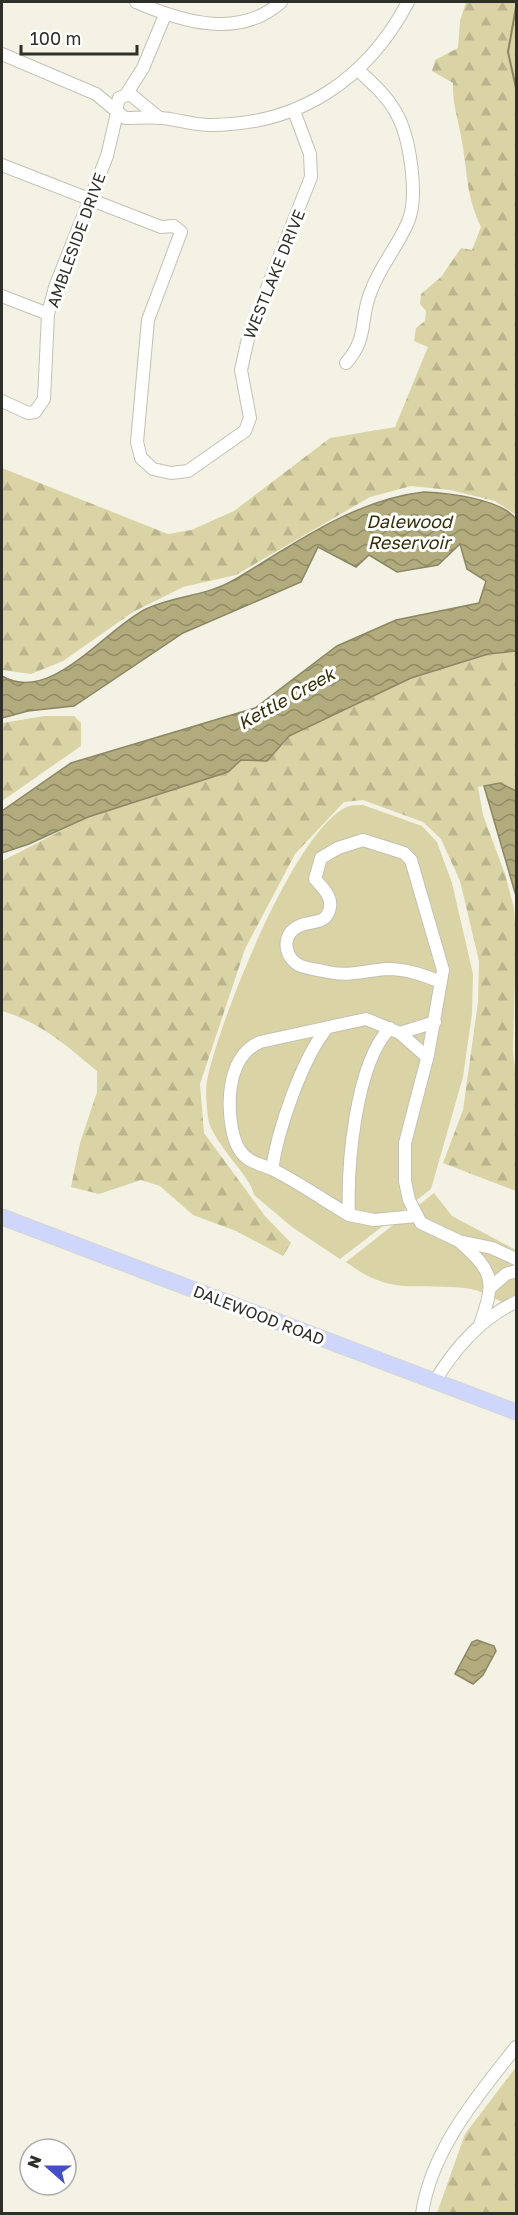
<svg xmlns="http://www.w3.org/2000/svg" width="518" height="2215" font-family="'Golos Text',sans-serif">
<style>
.green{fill:#dad3a5}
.forest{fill:url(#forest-firs)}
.water{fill:url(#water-waves);stroke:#8b8664;stroke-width:1.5}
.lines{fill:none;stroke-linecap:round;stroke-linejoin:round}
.stream{stroke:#8b8664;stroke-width:2}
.minor-casing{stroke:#c3c1b3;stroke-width:14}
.major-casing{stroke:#d5d5d4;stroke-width:17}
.minor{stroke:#fff;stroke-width:12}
.major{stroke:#ced7fb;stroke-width:15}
.labels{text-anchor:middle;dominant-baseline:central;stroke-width:6;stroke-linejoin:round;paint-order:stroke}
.street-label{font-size:16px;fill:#2f2f29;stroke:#fff}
.water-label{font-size:18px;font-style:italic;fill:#352f07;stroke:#fff}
</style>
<defs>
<pattern id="forest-firs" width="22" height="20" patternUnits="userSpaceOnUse" patternTransform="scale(1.5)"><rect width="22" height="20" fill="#dad3a5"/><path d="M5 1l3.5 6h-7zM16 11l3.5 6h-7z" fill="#bbb58e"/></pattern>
<pattern id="water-waves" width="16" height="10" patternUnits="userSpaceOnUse" patternTransform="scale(1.5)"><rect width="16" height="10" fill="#b2ab7d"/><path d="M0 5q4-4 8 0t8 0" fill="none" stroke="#918c66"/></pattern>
</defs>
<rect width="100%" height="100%" fill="#f4f2e4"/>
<g class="green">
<path d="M363,805L422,826L437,842L452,883L473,974L472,1014L463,1077L431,1189L340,1259L292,1227L254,1195C252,1177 212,1143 208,1118C207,1107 205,1092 207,1081C217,1026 296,825 349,806C353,805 359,805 363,805Z"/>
<path d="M434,1193L452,1216L516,1250V1310C501,1302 483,1290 465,1288C415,1283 390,1296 346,1262Z"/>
</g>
<g class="forest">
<path d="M466,2H516V515L495,501L450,490L411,486L370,497L236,575L183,587L133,612L63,661L31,674L2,670V468L168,534L191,530L234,511L330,438L395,427L428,347L414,341L416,328L425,321L426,311L420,304L421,294L441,277L461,248L472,250L481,227C466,195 468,176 462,142C459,122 452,104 453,83L432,71L435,60L458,48L460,21Z"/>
<path d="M516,651V791L500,783L478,787L483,815L505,874L514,908L516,937L513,1050L516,1077V1191L443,1163L463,1110L478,1002L479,961L460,881L441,839L423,822L363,800L344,802L295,854L245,949L200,1084L204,1133L265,1216L291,1243L283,1256L236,1231L193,1215L160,1186L141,1180L99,1194L71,1187L80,1143L97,1092V1071C67,1046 40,1022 2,1011V861L88,817L228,772L241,760L267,761L289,736L411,678L488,654Z"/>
<path d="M44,716H74L81,723V746L2,801V723Z"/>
<path d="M516,2067V2213H437L465,2134Z"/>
</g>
<g class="water">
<path d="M424,492C449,493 501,499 516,519V651L488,654L411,678L289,736L267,761L241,760L228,772L88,817L29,844L2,853V811L71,763L255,708L337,646L396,620L479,603L486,581L467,569L460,544L438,565L397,572L369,555L356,567L318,547L301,582L183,633L74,706L28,711L2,718V676C51,705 105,629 146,609C173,596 206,596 232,581C292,546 352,500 424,492Z"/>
<path d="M500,783L516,791V896L484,786Z"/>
<path d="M477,1640L494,1646L496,1651L483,1675L473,1684L455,1674L472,1642Z"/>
</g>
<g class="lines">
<path class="stream" d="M516,7L508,52L516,88"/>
<g class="minor-casing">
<g id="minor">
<path d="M136,2C180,21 239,40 281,2"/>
<path d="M2,54L96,94L125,118C137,118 150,117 161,118C177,119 193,125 210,125C299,125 367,80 408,2"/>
<path d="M127,93L143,68L165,15"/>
<path d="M116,110L119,98L130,94L158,117"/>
<path d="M2,165L161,227L174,226L181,232L148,320L137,442L141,458L153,469L171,473L188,471L245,431L250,418L241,370L249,334L311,177L310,154L294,111"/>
<path d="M2,296L48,314"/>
<path d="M346,363C369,337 359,320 371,291C380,266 398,246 408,222C419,196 410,135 395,111C386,95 371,82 358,70"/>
<path d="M2,401L28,413L35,412L44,399L48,314L55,287L107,156L117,113"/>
<path d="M441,982C423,975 407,969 388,969C367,970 350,977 328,972C320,970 309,969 301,966C286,960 281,939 294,929C307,918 327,928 330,907C332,896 322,887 315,879L321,858L338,848L363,840L404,853L411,860L443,970L428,1055L405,1143V1181L409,1200L421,1223L459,1241L492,1248L516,1259"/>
<path d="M390,1028C355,1064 347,1167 349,1215C324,1200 299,1183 274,1170C261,1164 247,1163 239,1149C230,1134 228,1104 231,1086C234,1067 242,1050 260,1042L366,1019L400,1033L435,1022"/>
<path d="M400,1033L427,1057"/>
<path d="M272,1169C278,1129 302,1059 327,1028"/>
<path d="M349,1215L374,1220L416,1216"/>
<path d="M460,1242C495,1273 495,1281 480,1325"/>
<path d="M490,1288L506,1274L516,1271"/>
<path d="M435,1381C455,1348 481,1318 516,1302"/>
<path d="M422,2214C431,2150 478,2095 516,2047"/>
</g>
</g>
<g class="major-casing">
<path id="major" d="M2,1217L516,1412"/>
</g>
<use href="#minor" class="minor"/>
<use href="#major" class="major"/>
</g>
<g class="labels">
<g class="street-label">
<text transform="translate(76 240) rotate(-70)">AMBLESIDE DRIVE</text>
<text transform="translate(274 274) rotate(-68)">WESTLAKE DRIVE</text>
<text transform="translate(259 1315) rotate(21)">DALEWOOD ROAD</text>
</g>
<g class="water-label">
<text x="409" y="521">Dalewood<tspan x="409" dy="21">Reservoir</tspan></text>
<text transform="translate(286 698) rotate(-29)">Kettle Creek</text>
</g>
</g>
<rect width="518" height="2215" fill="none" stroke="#2f2f29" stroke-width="6"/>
<g transform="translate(48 2167) rotate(291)"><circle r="28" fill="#ffffff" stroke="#acaca9" stroke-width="1.5"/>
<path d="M0-4.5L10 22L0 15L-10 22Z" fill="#474fc4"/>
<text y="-9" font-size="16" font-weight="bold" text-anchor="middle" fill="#2f2f29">N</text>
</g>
<path d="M21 45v9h116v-9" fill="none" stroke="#2f2f29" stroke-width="3"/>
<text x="30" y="45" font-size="18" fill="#2f2f29" stroke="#ffffff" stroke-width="4.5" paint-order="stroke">100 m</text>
</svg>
